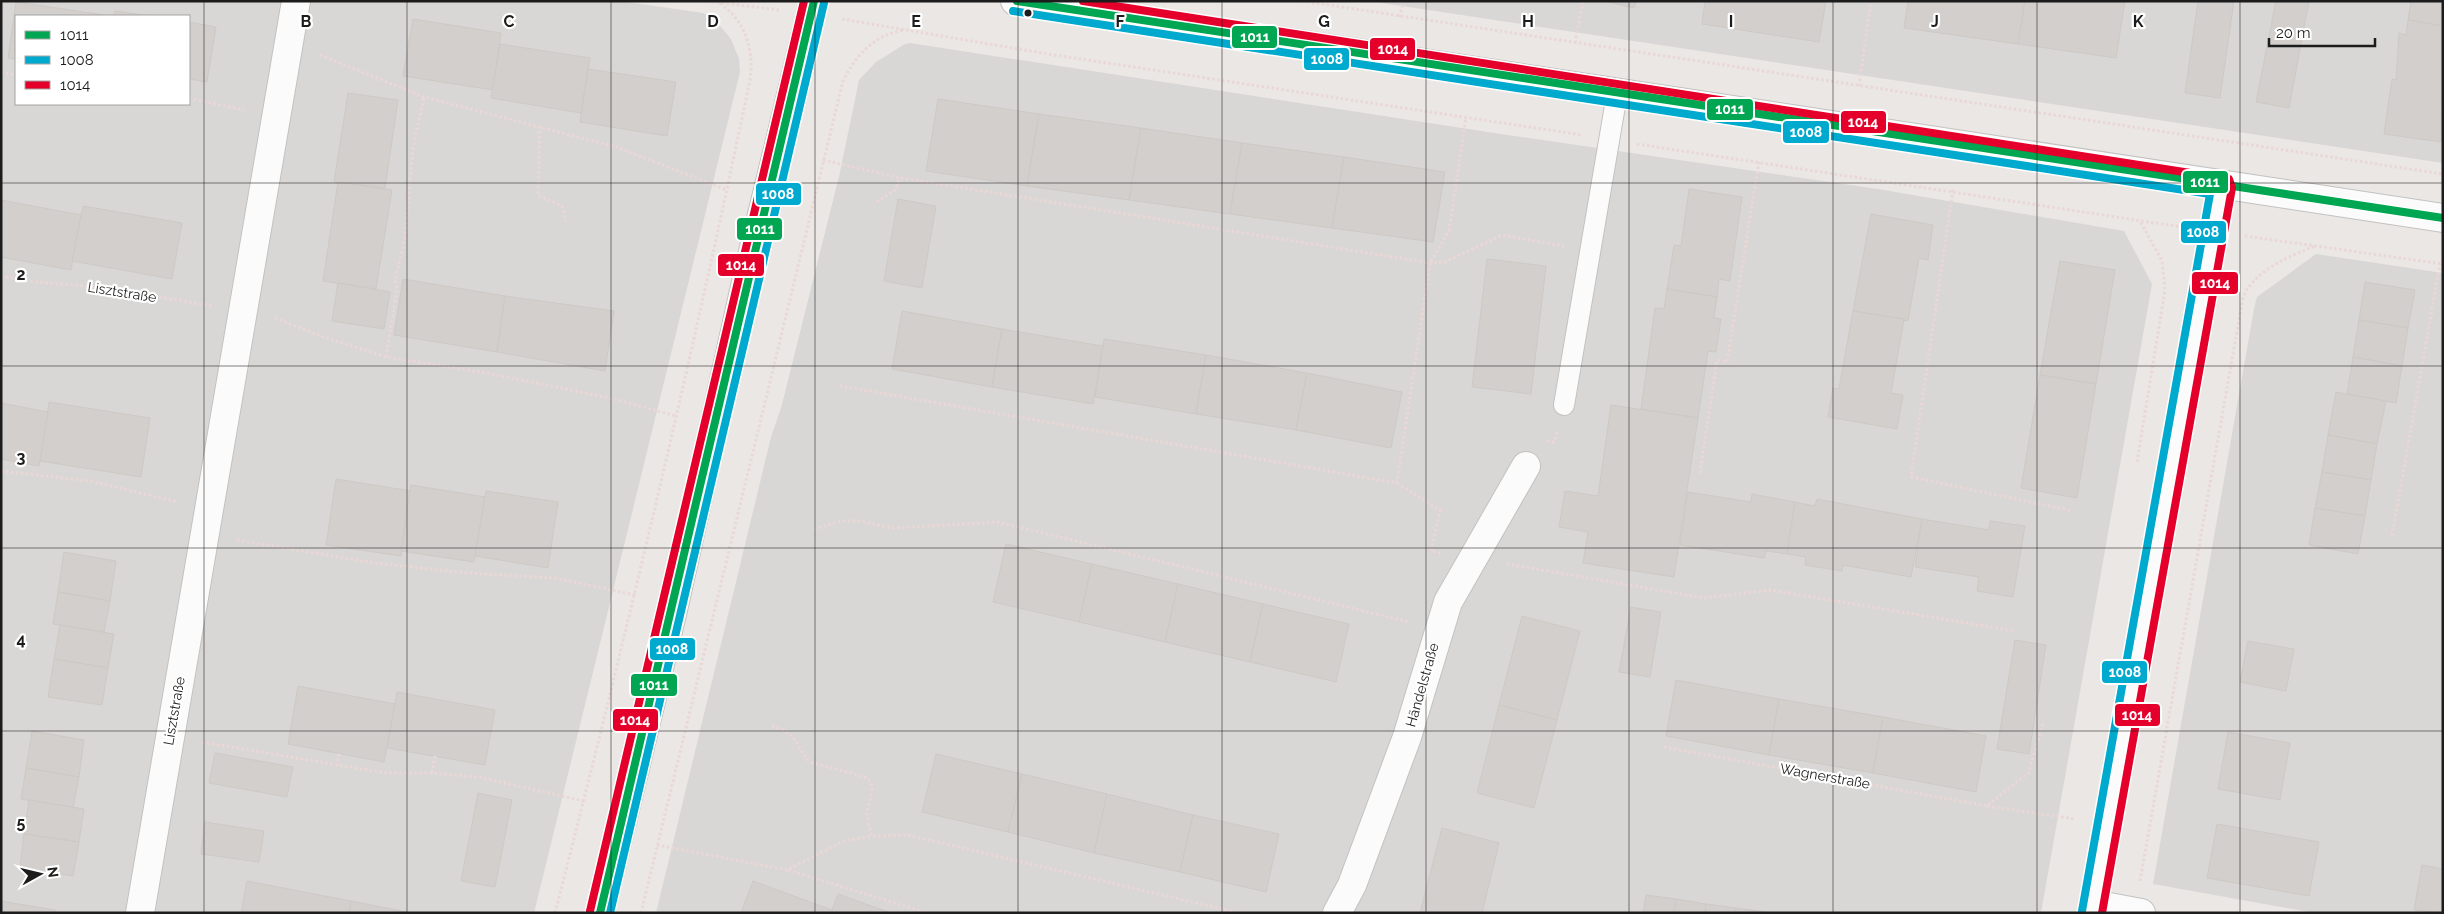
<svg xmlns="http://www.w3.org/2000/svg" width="2444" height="914" font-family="Raleway,sans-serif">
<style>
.residential{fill:#d9d7d6;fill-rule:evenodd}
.religious{fill:#d8d7d6}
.building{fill:#d2cfcd;stroke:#cdc9c5}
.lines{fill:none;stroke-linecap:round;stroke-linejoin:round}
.service-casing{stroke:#c3c2c0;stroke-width:22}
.minor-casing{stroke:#c3c2c0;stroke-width:30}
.tertiary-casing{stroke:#c3c2c0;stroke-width:30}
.path{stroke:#ead7d6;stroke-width:3;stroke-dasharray:2.5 2.5;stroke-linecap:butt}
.service{stroke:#fcfbfb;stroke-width:20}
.minor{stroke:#fcfbfb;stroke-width:28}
.tertiary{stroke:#fcfbfb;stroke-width:28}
.bus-1-casing{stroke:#fff;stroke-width:11}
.bus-2-casing{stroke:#fff;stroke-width:11}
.bus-3-casing{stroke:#fff;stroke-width:11}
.bus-1{stroke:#00a651;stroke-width:8}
.bus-2{stroke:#00a9ce;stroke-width:8}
.bus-3{stroke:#e4002b;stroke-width:8}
.grid{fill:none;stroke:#1c1c1c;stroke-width:1;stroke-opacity:0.55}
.bus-dot{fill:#1c1c1c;stroke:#fff;stroke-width:2}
.labels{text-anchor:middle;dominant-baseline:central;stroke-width:4.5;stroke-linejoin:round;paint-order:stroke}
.street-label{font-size:14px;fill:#1c1c1c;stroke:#fff}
.grid-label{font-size:16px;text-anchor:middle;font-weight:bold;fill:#1c1c1c;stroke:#fff;stroke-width:4.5;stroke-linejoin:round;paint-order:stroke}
.line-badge{stroke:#fff;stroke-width:2}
.badge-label{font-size:14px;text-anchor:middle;font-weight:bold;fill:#fff}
</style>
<rect width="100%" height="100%" fill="#eae7e4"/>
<g class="residential">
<path d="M1,1H620L703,13L716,21L731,39L739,59L740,72L534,913H1ZM16,16H189V104H16Z"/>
<path d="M1369,1H2443V163Z"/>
<path d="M910,43L1501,134L1878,189L2124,231L2152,284L2041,913H656L771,437L782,405L839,177L859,80L876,62L905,44Z"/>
<path d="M2316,254L2443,273V913H2315L2153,884L2254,309L2257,297Z"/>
</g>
<g class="religious">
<path d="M839,177L903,192L901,200H898L884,281L877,290L852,422L782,405Z"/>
<path d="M570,178L684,196L666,297L550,256Z"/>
<path d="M772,495L843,509L834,554L855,558L807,771L739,756L744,736L709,745Z"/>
<path d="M1287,718L1372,740L1343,817L1268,803Z"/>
</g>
<g class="building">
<path d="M1605,1H1636L1634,8Z"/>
<path d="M1705,1H1826L1819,42L1702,24Z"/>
<path d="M1908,1H2025L2018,44L1904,28Z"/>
<path d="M2025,1H2125L2116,58L2018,44Z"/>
<path d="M2198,1H2234L2220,98L2185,93Z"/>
<path d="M2276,1H2309L2289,108L2256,102Z"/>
<path d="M2411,1H2443V26L2408,20Z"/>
<path d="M16,2L111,16H16V59L8,58Z"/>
<path d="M115,11L150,16H114Z"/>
<path d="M413,19L501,33L493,90L403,76Z"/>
<path d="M2408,20L2443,26L2441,142L2384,134L2392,79L2396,80L2399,33L2406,35Z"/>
<path d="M189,22L216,27L207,82L189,79Z"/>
<path d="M500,44L590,58L581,113L491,98Z"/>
<path d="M588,69L676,82L667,136L580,122Z"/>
<path d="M348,93L398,100L385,188L334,182Z"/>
<path d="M938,99L1039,114L1027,186L926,171Z"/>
<path d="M1039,114L1141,128L1129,200L1027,186Z"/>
<path d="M1141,128L1242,143L1230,214L1129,200Z"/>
<path d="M1242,143L1344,157L1332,228L1230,214Z"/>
<path d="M1344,157L1445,172L1433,242L1332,228Z"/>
<path d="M338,182L392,190L376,289L323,281Z"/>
<path d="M1689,189L1742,197L1730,281L1719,279L1717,297L1667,289L1674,245L1681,246Z"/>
<path d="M898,199L936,206L922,288L884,281Z"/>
<path d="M1,200L81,215L71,270L1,257Z"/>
<path d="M83,206L182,223L172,279L72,261Z"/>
<path d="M1871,214L1933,225L1928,260L1919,258L1908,321L1853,311Z"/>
<path d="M1487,259L1546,266L1531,394L1472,387Z"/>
<path d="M2060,261L2115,270L2096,384L2040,375Z"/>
<path d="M403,279L505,296L497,352L394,335Z"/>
<path d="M2365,282L2415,290L2408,328L2359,320Z"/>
<path d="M338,283L390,292L384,329L332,321Z"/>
<path d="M1667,289L1717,297L1714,318L1721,319L1716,352L1708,351L1698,418L1641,409L1655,308L1664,309Z"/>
<path d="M505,296L614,311L605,371L497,352Z"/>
<path d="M902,311L1002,329L992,387L892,369Z"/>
<path d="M1853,311L1904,319L1891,393L1903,395L1897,429L1828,417L1833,388L1839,389Z"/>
<path d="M2359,320L2408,328L2402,366L2353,357Z"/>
<path d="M1002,329L1103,346L1093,404L992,387Z"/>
<path d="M1104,339L1206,355L1196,414L1095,397Z"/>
<path d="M1206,355L1307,373L1296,430L1196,414Z"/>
<path d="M2353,357L2402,366L2396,403L2347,394Z"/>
<path d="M1307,373L1402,392L1391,448L1296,430Z"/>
<path d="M2040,375L2096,384L2077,498L2021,488Z"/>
<path d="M2336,392L2386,401L2377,444L2328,435Z"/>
<path d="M49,402L150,418L141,477L40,461Z"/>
<path d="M1,403L48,412L39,466L1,459Z"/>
<path d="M1611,405L1698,418L1674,577L1583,563L1588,532L1559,527L1565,491L1598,496Z"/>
<path d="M2328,435L2377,444L2371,480L2322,472Z"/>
<path d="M2322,472L2371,480L2365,516L2315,508Z"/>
<path d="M336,479L411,491L401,556L326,545Z"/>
<path d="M411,485L485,497L474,562L401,551Z"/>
<path d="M486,491L558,502L548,568L475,556Z"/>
<path d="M1688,492L1751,502L1752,494L1795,502L1787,554L1766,551L1764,558L1680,545Z"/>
<path d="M1817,499L1922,519L1911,577L1843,565L1842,571L1805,565L1806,557L1787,554L1795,502L1815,506Z"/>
<path d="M2315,508L2365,516L2358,554L2309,545Z"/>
<path d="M1922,519L1989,530L1990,521L2025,526L2013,597L1977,591L1979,577L1915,567Z"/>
<path d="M1006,544L1092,564L1079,622L993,602Z"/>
<path d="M64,552L116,561L110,601L58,592Z"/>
<path d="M1092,564L1178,584L1165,642L1079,622Z"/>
<path d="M1178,584L1263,604L1250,662L1165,642Z"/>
<path d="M58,592L110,601L104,632L53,624Z"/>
<path d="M1263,604L1349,624L1336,682L1250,662Z"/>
<path d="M1631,607L1661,612L1650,677L1619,672Z"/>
<path d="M1522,616L1580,631L1557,720L1499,705Z"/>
<path d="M60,625L114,634L108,668L54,659Z"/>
<path d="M2015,640L2046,645L2029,754L1997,749Z"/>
<path d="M2248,641L2294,649L2286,691L2240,682Z"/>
<path d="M54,659L108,668L102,705L48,697Z"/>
<path d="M1676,680L1779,699L1769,755L1666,736Z"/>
<path d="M298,686L395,704L384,762L288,744Z"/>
<path d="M397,692L495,710L485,765L387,748Z"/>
<path d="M1779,699L1883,717L1873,773L1769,755Z"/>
<path d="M1499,705L1557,720L1534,808L1477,793Z"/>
<path d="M1883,717L1986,736L1976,792L1873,773Z"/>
<path d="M32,731L84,740L79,777L26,768Z"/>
<path d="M2228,732L2290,743L2280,800L2218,789Z"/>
<path d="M215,753L293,767L287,797L209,783Z"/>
<path d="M936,754L1022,774L1008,832L922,812Z"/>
<path d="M26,768L79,777L73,808L21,799Z"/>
<path d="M1022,774L1107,794L1094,853L1008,832Z"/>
<path d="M478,793L512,800L495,887L461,881Z"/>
<path d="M1107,794L1193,815L1180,872L1094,853Z"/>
<path d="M29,800L84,809L79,842L24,834Z"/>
<path d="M1193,815L1279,834L1266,892L1180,872Z"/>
<path d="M205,822L264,831L259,862L201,854Z"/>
<path d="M2217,824L2319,842L2309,896L2207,878Z"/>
<path d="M1442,828L1499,843L1482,913H1420Z"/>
<path d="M24,834L79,842L73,876L20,868Z"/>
<path d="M2422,865L2443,869V913L2414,910Z"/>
<path d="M247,881L351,901L349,913H241Z"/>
<path d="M753,881L832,910L831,913H741Z"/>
<path d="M838,894L891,913H831Z"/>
<path d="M1646,895L1676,899L1674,913H1643Z"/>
<path d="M1676,899L1706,904L1705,913H1674Z"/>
<path d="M1,901L55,910V913H1Z"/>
<path d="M351,901L412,913H349Z"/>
<path d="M1706,904L1736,908L1735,913H1705Z"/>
<path d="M1736,908L1766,912L1735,913Z"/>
</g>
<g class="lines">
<g class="service-casing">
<path id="service" d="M1564,405L1617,94"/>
</g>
<g class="minor-casing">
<g id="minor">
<path d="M2093,904L2141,913"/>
<path d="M140,913L296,1"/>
<path d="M600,913L673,610L750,264L814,1"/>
<path d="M1337,913L1352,885L1407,737L1448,602L1526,466"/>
<path d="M2092,913L2222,186"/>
</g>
</g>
<g class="tertiary-casing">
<path id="tertiary" d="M1015,1L2443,218"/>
</g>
<g class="path">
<path d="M707,1L779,10"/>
<path d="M1302,1L2443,174"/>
<path d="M1399,17L1404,1"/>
<path d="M842,19L1048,54L1582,135"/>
<path d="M1575,43L1583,1"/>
<path d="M320,55L424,97L616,147L727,190"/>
<path d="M1,72L16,75"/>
<path d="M1859,86L1871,1"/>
<path d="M189,98L244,110"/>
<path d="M540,126L538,195L562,206L566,221"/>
<path d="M1637,144L2182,227"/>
<path d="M823,160L896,177L1430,263L1445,262L1502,235L1564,246"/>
<path d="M1953,190L1911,477L2073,511"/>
<path d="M877,202L895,190L900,177"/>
<path d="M2245,236L2443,264"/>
<path d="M1,276L36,282L100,287L212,306"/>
<path d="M275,318L321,336L386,357L481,372L610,398L676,416"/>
<path d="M386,357L397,290L395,280L405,239L413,148L424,97"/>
<path d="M840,386L1397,483L1430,263L1449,231L1466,117"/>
<path d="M1547,441L1554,442L1557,432"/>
<path d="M2137,462L2165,290L2162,261L2140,221"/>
<path d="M1,471L90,481L178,502"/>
<path d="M1700,473L1717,360L1727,362L1759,162"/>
<path d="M1397,483L1440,510L1431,551L1440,553"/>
<path d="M814,529L841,521H859L894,528L998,522L1409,622"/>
<path d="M2392,536L2440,264"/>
<path d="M237,540L375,563L467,573L555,578L635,595"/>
<path d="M1507,564L1704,598L1770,590L2015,631"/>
<path d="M772,726C801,735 792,743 810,762L865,777C878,786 869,799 867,813C867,821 870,829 872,836L907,835L1239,913"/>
<path d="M202,742L385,773H432L478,777L584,801"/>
<path d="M1664,747L1987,806L2029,772L2043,723"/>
<path d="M337,766L339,753"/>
<path d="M432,773L435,756"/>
<path d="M1987,806L2075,819"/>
<path d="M657,845L787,870L844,841L872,836"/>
<path d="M788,870L927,913"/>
<path d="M2140,881L2243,297C2256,269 2288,257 2315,246"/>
<path d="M555,913C626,636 692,359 750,80C754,49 746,22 720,3"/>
<path d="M641,913L843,81C856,55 874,35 904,30"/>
</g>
<use href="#service" class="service"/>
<use href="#minor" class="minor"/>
<use href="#tertiary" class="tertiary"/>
<g class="bus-1-casing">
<g id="bus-1">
<path d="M1017,1L2443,218"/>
<path d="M600,913C673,609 740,305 814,1"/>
</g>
</g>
<g class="bus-2-casing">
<g id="bus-2">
<path d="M1013,11L2210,194L2082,911"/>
<path d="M610,913C683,610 750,306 824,3"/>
</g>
</g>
<g class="bus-3-casing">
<g id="bus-3">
<path d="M1083,1L2229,179L2232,188L2102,913"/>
<path d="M590,911C663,608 730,304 804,1"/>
</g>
</g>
<use href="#bus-1" class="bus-1"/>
<use href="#bus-2" class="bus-2"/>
<use href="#bus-3" class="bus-3"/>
</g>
<path class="grid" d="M204,1V913M407,1V913M611,1V913M815,1V913M1018,1V913M1222,1V913M1426,1V913M1629,1V913M1833,1V913M2037,1V913M2240,1V913M1,183H2443M1,366H2443M1,548H2443M1,731H2443"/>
<circle class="bus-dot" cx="1028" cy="13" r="4.5"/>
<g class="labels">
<g class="street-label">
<text transform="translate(122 292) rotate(9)">Lisztstraße</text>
<text transform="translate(1422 685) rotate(-74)">Händelstraße</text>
<text transform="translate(174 711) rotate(-80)">Lisztstraße</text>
<text transform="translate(1825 776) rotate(10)">Wagnerstraße</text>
</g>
</g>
<g class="grid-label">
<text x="306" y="27">B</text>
<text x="509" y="27">C</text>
<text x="713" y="27">D</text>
<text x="916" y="27">E</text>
<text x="1120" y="27">F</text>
<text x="1324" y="27">G</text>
<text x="1528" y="27">H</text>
<text x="1731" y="27">I</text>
<text x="1935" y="27">J</text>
<text x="2138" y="27">K</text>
<text x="21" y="280">2</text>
<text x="21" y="463">3</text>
<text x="21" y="645">4</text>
<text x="21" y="828">5</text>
</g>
<g class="line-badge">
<rect x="1231" y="25" width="47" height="24" rx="5" fill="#00a651"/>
<rect x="1369" y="37" width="47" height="24" rx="5" fill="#e4002b"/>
<rect x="1303" y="47" width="47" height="24" rx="5" fill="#00a9ce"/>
<rect x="1706" y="98" width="48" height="23" rx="5" fill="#00a651"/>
<rect x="1840" y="110" width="47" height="24" rx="5" fill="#e4002b"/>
<rect x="1782" y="120" width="48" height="24" rx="5" fill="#00a9ce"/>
<rect x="2182" y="170" width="47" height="24" rx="5" fill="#00a651"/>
<rect x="755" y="182" width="47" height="24" rx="5" fill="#00a9ce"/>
<rect x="736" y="217" width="47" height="24" rx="5" fill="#00a651"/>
<rect x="2180" y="220" width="47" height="24" rx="5" fill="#00a9ce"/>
<rect x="717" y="253" width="48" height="24" rx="5" fill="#e4002b"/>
<rect x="2191" y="271" width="48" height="24" rx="5" fill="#e4002b"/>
<rect x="649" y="637" width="47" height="24" rx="5" fill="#00a9ce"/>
<rect x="2101" y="660" width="47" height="24" rx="5" fill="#00a9ce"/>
<rect x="630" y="673" width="48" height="24" rx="5" fill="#00a651"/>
<rect x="2114" y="703" width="47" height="24" rx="5" fill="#e4002b"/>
<rect x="612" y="708" width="47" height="24" rx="5" fill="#e4002b"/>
</g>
<g class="badge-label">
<text x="1255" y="42">1011</text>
<text x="1393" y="54">1014</text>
<text x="1327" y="64">1008</text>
<text x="1730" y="114">1011</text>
<text x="1863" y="127">1014</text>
<text x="1806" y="137">1008</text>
<text x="2205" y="187">1011</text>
<text x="778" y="199">1008</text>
<text x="760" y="234">1011</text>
<text x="2203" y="237">1008</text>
<text x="741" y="270">1014</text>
<text x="2215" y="288">1014</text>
<text x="672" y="654">1008</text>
<text x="2125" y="677">1008</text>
<text x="654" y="690">1011</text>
<text x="2137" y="720">1014</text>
<text x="635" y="725">1014</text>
</g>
<rect width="2444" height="914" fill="none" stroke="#1c1c1c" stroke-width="5"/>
<rect x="15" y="15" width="175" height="90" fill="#ffffff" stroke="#a4a4a4"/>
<rect x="25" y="31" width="25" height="8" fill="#00a651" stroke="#a4a4a4"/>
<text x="60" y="40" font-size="15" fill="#1c1c1c">1011</text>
<rect x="25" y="56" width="25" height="8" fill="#00a9ce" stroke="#a4a4a4"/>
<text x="60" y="65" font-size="15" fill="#1c1c1c">1008</text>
<rect x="25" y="81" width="25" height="8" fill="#e4002b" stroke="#a4a4a4"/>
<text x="60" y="90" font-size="15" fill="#1c1c1c">1014</text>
<g transform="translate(40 874) rotate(82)" stroke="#ffffff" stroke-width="4" paint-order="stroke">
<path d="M0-4L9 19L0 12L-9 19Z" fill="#1c1c1c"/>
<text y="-8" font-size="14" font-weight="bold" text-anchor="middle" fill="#1c1c1c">N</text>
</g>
<path d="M2269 38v8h106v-8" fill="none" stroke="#1c1c1c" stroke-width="2.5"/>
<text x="2276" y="38" font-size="15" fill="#1c1c1c" stroke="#ffffff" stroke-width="4" paint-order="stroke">20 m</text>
</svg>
